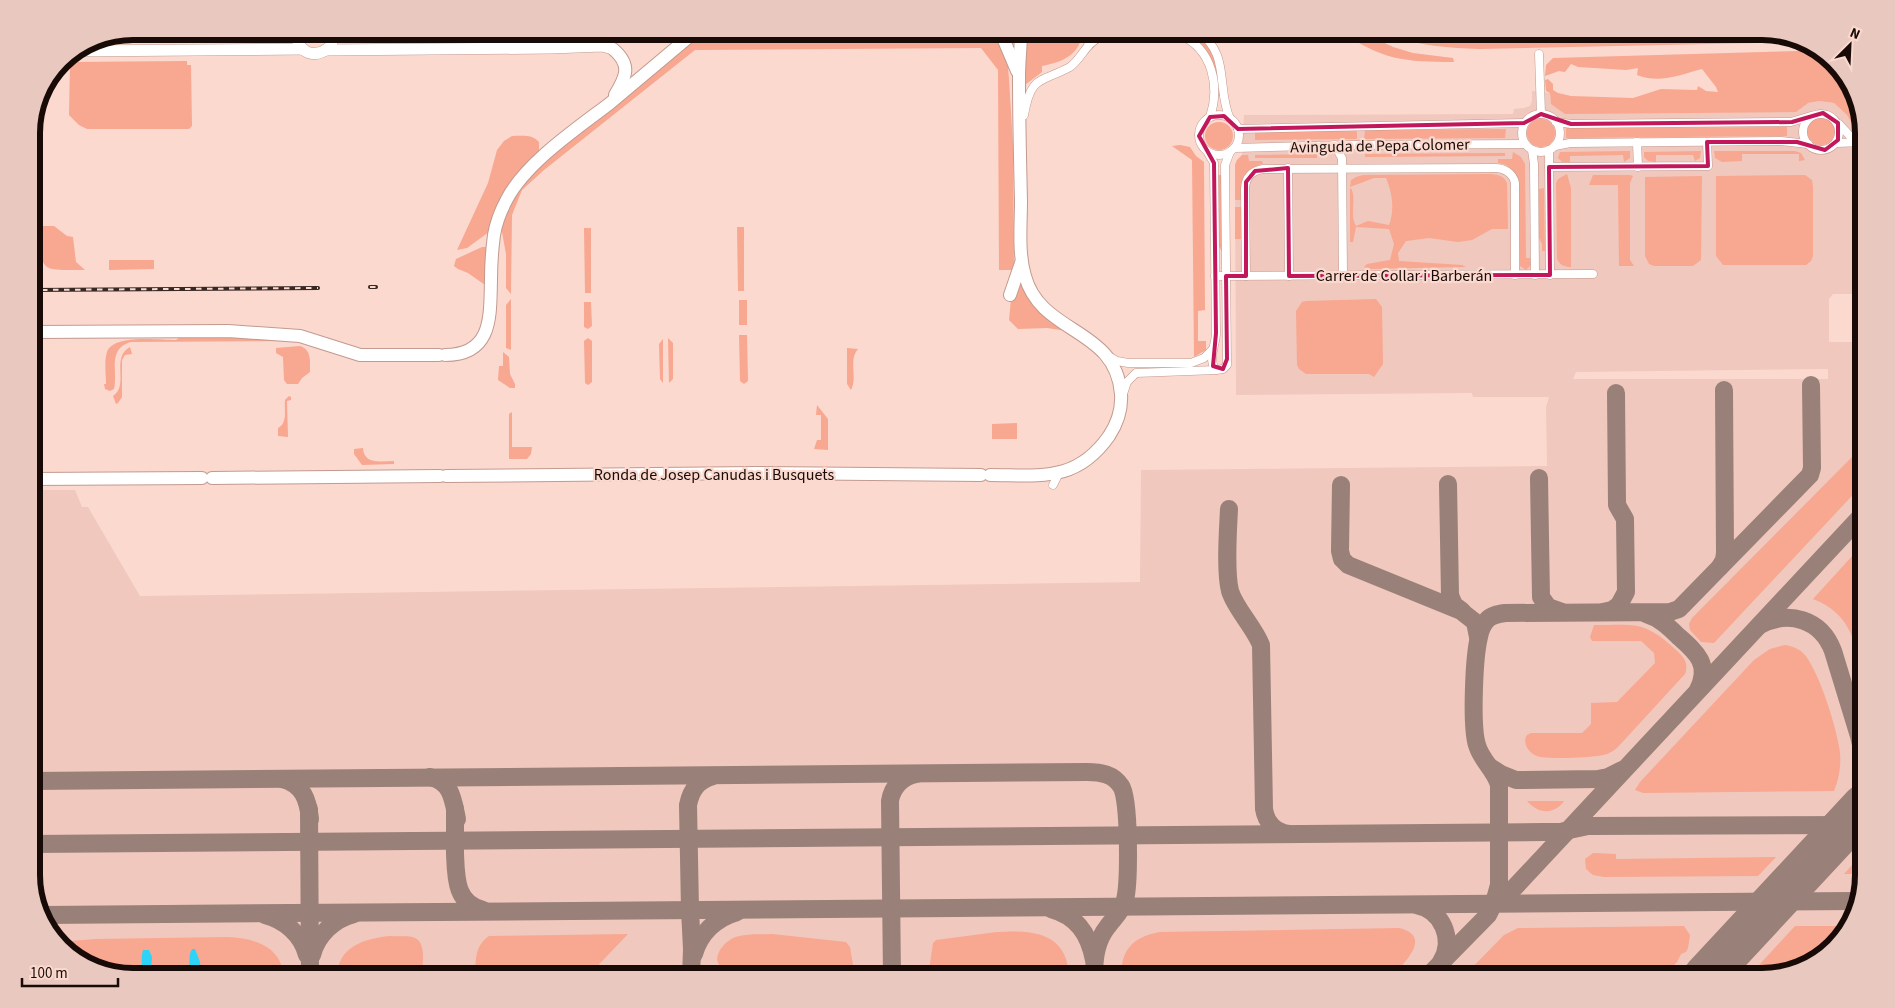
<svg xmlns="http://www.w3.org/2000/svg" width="1895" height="1008" font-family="'Source Sans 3',sans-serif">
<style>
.built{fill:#f0c8bd;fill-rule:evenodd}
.green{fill:#f8a790}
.water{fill:#2dd4f7}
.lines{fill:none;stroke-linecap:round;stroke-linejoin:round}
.taxiway{stroke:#998079;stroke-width:18}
.runway{stroke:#998079;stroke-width:44}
.street-casing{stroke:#c29a8f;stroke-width:9}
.secondary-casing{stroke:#c29a8f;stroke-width:12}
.primary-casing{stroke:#c29a8f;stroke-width:14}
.street{stroke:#fff;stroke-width:8}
.secondary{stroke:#fff;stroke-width:11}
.primary{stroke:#fff;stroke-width:12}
.rail-casing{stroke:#372823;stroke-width:4}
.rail{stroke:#fbd9cf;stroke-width:2;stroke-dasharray:5.5;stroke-linecap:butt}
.marked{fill:none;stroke:#c2185b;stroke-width:4;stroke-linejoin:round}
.labels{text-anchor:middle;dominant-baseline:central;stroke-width:4.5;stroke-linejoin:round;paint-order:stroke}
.street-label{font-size:16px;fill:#180b07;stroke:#fbd9cf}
.rim{fill:none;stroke:#180b07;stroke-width:6}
</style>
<rect width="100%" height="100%" fill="#fbd9cf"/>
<path class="built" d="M1532,91L1550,93L1551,104L1808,103L1820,101L1834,103L1847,115L1857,133L1864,137V294H1833L1829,299V342H1864V875L1853,920L1818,960L1762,977H133L88,966L49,932L31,882V490H75L82,507H88L140,596L1140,582L1141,470L1547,466L1546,407L1549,397H1473L1472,393L1236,395L1235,165L1237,160L1242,155L1244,115L1513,114L1514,109L1524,108L1530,106L1532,101ZM1828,369V379H1573L1576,372Z"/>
<g class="green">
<path d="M703,31H996L1007,56L1009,79L1013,146L1014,270H999L998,70L981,48L695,50L544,170L522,190L512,215L511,294L506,288V254L502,232V225L513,197L538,167Z"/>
<path d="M1024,31H1083C1080,55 1063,62 1042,66V72L1025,85Z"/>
<path d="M1177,31C1215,31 1217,67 1221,96H1217L1210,59Z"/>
<path d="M1341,31H1360L1393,47L1413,53L1453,58L1454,62C1405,62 1381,60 1341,31Z"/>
<path d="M1387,31H1762L1808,42L1480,49C1449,48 1419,46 1389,35Z"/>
<path d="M1797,51H1818L1847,77L1864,126V133H1857L1847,115L1834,103L1820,101L1808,103L1796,112L1565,114L1551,104L1550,93L1546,91L1545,80L1548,79L1553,84V90L1558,93L1571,96L1633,98L1661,89L1697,90L1698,86L1706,91L1718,92L1716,87L1702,69C1679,75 1660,84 1637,75L1638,68L1626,70L1578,67L1571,64L1565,72L1559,71L1545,76L1546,65L1553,58Z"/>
<path d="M187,61V65H191L192,126L189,129H87L79,125L69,115L70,62Z"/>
<circle cx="1821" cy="131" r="14"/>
<circle cx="1541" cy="133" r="14"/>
<circle cx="1219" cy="136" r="14"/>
<path d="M1787,127V136L1566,138V128Z"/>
<path d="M1506,129L1505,138L1364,139L1365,130Z"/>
<path d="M1357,130V139L1255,140V131Z"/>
<path d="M512,136C522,136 532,134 539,142V152L489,232L467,248L457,250L488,183L497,150L504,141Z"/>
<path d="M1180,145L1190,147L1196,156L1204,162V165L1205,310L1198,311V341H1206V350L1194,357L1192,160L1172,146Z"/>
<path d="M1630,151V158L1624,162L1623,155L1570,156V162H1562L1558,158L1560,152Z"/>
<path d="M1701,151L1700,158L1695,161L1693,155H1656V162L1648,161L1644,157V152Z"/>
<path d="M1714,151H1795L1801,153L1805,160L1799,161V154H1742V161L1722,162L1715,158Z"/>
<path d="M1513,152L1521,157L1525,164L1526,258H1530L1531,265L1526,270L1520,266L1519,181C1515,171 1509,164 1498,163V159H1512Z"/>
<path d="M1505,153V156L1365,157V154Z"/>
<path d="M1317,154V158H1255V155Z"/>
<path d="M1242,155H1248L1249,161H1262L1263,164C1243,168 1241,182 1241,200H1235V165L1237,160Z"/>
<path d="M1491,174C1499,175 1504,176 1507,183L1508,229H1492L1472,240L1458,242L1429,238L1406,241L1398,253L1399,261L1462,265L1466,267L1369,269L1364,267L1367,264L1390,260L1394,244L1389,229L1356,227L1353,242H1350V189L1351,188C1357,200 1349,215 1356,226L1368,221L1389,225C1395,210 1392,192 1386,178H1374L1350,187L1351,180L1356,177L1363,175Z"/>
<path d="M1567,174L1571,188V267C1564,267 1560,265 1557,259L1556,183L1558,179Z"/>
<path d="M1218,175H1221L1222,252L1218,244Z"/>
<path d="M1593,175H1630L1633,176L1630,183V260L1634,266H1619L1618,185H1589Z"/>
<path d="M1805,175L1812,180L1813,188V256L1811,261L1806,265H1723L1716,256V176Z"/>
<path d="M1702,176L1701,260L1693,266H1654L1649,264L1645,256V177Z"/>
<path d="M1544,188L1545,251H1542V244L1539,238V189Z"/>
<rect x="1235" y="207" width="6" height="32"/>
<path d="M41,226H54L67,236L73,237L76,262L85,270C38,270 41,273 41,226Z"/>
<path d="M737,227H744V291H738Z"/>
<path d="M584,228H591V293H585Z"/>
<path d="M482,247H487L485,285L468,273L458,269L454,266L456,259Z"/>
<path d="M109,260H154V269L109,270Z"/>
<path d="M1021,279C1028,303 1046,319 1067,331L1047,328L1018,329L1009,320L1011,299Z"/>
<path d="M511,299V350L506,348V305Z"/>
<path d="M1376,299L1382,307L1383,364L1374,377L1369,374H1306L1299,369L1297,365L1296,311L1302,302L1306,301Z"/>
<rect x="739" y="300" width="8" height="25"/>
<path d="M584,302H591L592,326L588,329L584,327Z"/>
<path d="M183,335L297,340V341L131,342C107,349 118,370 114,389L110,391L105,389L104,384H106C106,374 104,361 107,352C113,334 159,340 176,340Z"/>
<path d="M739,335H747L748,381L744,384L740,381Z"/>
<path d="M588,338L592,341V382L588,385L585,383L584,341Z"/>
<path d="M668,338L673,343V379L669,383Z"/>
<path d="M663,339V383L660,379L659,344Z"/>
<path d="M300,346C312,350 310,362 310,372L302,378L298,384H287L284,380L283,357L276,353V348Z"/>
<path d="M130,347L132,354L125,355L122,360V397L118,403L116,404L113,396C130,385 110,358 130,347Z"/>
<path d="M847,348L858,349C848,360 858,378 851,390L847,384Z"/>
<path d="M503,352L509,357L510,374L515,384V388H510L498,380L499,366H503Z"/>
<path d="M289,396L291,397V400L287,401L288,437L278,436V428C288,423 284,410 285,400Z"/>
<path d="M817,405L828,419V450L814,449L817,440H821V415H816Z"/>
<path d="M512,412V447H532L531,454L527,459H509V414Z"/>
<path d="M1017,423V439H992V424Z"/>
<path d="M1864,445V483L1714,643L1701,642L1690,630L1689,624L1692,618Z"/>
<path d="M363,448C364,465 381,461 394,461V464L362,465L354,454V449Z"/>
<path d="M1864,543V672C1854,639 1849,613 1813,599Z"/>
<path d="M1594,625C1635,625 1644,620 1676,650C1684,657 1689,664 1685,674L1617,748C1613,751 1609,754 1603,755C1589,758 1555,759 1541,757C1531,756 1521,744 1527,735L1531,733H1582L1591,724V703L1617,702L1655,663L1654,653L1641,641H1592L1590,637Z"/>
<path d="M1785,645C1792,646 1800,649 1805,655C1820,674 1837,729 1840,753C1841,766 1839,779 1834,791L1643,793L1635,790L1640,782L1754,660L1770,649Z"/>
<path d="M1527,801H1564C1554,815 1538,814 1527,801Z"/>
<path d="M1593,853L1616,854V859L1776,857L1758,876L1604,877L1593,875L1586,869L1585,859Z"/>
<path d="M1861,855H1864V874H1844Z"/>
<path d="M1684,926L1690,935L1688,948L1686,952L1681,954L1677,962L1663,977H1463L1504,935L1518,928Z"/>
<path d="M1795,926H1848L1818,960L1762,977H1748Z"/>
<path d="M1399,928C1434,936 1403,965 1390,977H1121C1121,949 1133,937 1160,932Z"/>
<path d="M997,932C1033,930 1067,932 1069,977H928L933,943L936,940Z"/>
<path d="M628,934L587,977H475C476,961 474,946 489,936Z"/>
<path d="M772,934L846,942L850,947L855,977H737L719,965C716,959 717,956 720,950C732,931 752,935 772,934Z"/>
<path d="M390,936C397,937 409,935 415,938C427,943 422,967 422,977H337C338,946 364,939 390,936Z"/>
<path d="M228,937C254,938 283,947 283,977H133L88,966L60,942L95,939Z"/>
</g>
<g class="water">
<path d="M192,949H195L200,962L201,977H187C192,968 187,957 192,949Z"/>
<path d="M143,950H149L152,957L151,970L154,977H140C144,968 140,959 143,950Z"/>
</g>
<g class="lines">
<g class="taxiway">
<path d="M1539,478L1541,597L1548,607L1562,612"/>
<path d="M1448,484L1450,595L1454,605L1462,611"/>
<path d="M1341,485L1340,551L1342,559L1348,565L1461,611L1475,622L1478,637"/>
<path d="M1229,509C1228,530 1225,571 1230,591C1235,608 1254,627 1261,645L1264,809C1266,822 1275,832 1289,834"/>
<path d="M1720,567L1724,560L1725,553L1724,390"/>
<path d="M1603,612L1612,610L1619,605L1626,592L1625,519L1617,505L1616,393"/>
<path d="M1646,614C1659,618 1668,626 1678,636C1696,652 1711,664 1698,690"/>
<path d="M1760,625C1789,610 1821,619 1833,651L1859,736L1864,758"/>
<path d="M1490,767L1501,774L1516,780L1598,779L1608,777L1622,770"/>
<path d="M430,777C452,782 453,800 457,819"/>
<path d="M282,779C303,784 308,800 310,819"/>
<path d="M31,781L1087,772C1101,772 1113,774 1121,786C1130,799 1129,884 1125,900C1122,911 1114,918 1108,926C1096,941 1094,958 1094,977"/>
<path d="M309,809L310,977"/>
<path d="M455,809C455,824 455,838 455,853C456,877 455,903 483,910"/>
<path d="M1847,825L1859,801L1864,779"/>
<path d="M31,844L1542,832H1560L1588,826L1864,825"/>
<path d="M1492,902L1503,898L1515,887L1864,513"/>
<path d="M1416,905C1442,910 1455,939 1441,962"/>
<path d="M1051,909C1077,916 1089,934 1094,960"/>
<path d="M43,915L1858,901"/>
<path d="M265,915C285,920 302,935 307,955"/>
<path d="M694,954C700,933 716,918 737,912"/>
<path d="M312,955C317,935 334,919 354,914"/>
<path d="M691,977L692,949L690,910L688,805C691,790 698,780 713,776"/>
<path d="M892,977L890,801C892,787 902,777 916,774"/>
<path d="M1427,977L1488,915L1494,903L1499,885V785C1495,770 1481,760 1477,745C1471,726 1474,657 1479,637C1480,632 1483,624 1487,620C1491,615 1498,614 1505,613L1670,612L1679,609L1810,475L1812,468L1811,385"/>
</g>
<path class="runway" d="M1705,977L1864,806"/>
<g class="street-casing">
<g id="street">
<path d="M1197,31C1231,53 1216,88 1230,119"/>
<path d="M1088,46L1091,31"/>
<path d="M1539,54L1541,114"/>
<circle cx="1821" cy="132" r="18"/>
<circle cx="1541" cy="133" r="19"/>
<path d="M1024,115C1031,75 1040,83 1070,67C1082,58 1086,43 1100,37C1114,32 1127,32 1142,32C1154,32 1169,31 1180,35C1213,49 1220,87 1210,117"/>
<circle cx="1219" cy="135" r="20"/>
<path d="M1556,122L1571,124L1791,122L1811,116"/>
<path d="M1839,124L1850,136L1864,140"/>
<path d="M1238,129L1524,123"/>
<path d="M1637,142L1638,167"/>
<path d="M1836,143L1864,142"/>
<path d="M1334,145L1342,158L1343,276"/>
<path d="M1555,146L1570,143L1781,141L1808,144"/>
<path d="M1235,148L1353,145L1525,144"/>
<path d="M1532,150L1534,164L1535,275"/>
<path d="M1549,150L1550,275"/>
<path d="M1207,151L1214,163L1216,333C1216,345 1207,359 1216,370"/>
<path d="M1549,167L1708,166L1707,142"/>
<path d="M1288,168L1289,276"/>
<path d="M1215,276L1593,274"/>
<path d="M1246,276L1245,188C1246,176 1252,171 1263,169L1495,168C1504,168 1513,173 1515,183V275"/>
<path d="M1108,356L1117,361L1128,363H1191L1204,358L1213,349"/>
<path d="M1123,394L1127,382L1136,373L1216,370L1223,369L1227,365L1225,165L1230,152"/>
<path d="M1053,485L1059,473"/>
</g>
</g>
<g class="secondary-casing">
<g id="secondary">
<path d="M296,31C297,54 315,60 331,46L335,31"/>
<path d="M326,50L551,48L602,46L613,49"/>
<path d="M76,51L303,49"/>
</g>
</g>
<g class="primary-casing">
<g id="primary">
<path d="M1000,31L1017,71"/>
<path d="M613,49C632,65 626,77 615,95"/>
<path d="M1010,295L1021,263"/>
<path d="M31,332L228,331L300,336L360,355H439"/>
<path d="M445,355C493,355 490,316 491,280C491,265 492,250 494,235C496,223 501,210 507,199C526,163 576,129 609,104C638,80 667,55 696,31"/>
<path d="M990,475C1039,475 1076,483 1109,436C1117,424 1122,409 1121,394C1116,327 1041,335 1025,276C1018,253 1021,225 1021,201C1020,160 1019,118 1019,77C1019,61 1021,46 1021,31"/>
<path d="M446,476L756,473L981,475"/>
<path d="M212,478L440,476"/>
<path d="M31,479L202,478"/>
</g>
</g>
<use href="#street" class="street"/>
<use href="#secondary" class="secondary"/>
<use href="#primary" class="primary"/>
<g class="rail-casing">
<g id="rail">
<path d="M370,287H376"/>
<path d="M31,290L318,288"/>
</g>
</g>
<use href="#rail" class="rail"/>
</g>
<path class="marked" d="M1823,113L1838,123V140L1825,150L1797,142H1707L1708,166L1549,167L1550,275L1289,276L1288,168L1255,171L1246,182V276H1226L1227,359L1223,369L1213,366L1216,333L1214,163L1199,136L1210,117L1224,116L1238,129L1524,123L1541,114L1571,124L1792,122Z"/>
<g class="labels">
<g class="street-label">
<text transform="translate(1380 146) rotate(-1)">Avinguda de Pepa Colomer</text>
<text x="1404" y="276">Carrer de Collar i Barberán</text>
<text x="714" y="475">Ronda de Josep Canudas i Busquets</text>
</g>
</g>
<path d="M0 0H1895V1008H0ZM133 40H1762A93 93 0 0 1 1855 133V875A93 93 0 0 1 1762 968H133A93 93 0 0 1 40 875V133A93 93 0 0 1 133 40Z" fill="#e9c9bf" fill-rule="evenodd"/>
<path class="rim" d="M133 40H1762A93 93 0 0 1 1855 133V875A93 93 0 0 1 1762 968H133A93 93 0 0 1 40 875V133A93 93 0 0 1 133 40Z"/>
<g transform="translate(1850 45) rotate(24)" stroke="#fbd9cf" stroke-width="4" paint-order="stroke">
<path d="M0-4L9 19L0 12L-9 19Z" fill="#180b07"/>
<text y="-8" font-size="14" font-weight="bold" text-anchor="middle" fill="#180b07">N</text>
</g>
<path d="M22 978v8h96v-8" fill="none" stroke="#180b07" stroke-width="2.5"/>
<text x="30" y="978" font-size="15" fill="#180b07" stroke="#fbd9cf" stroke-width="4" paint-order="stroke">100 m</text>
</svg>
